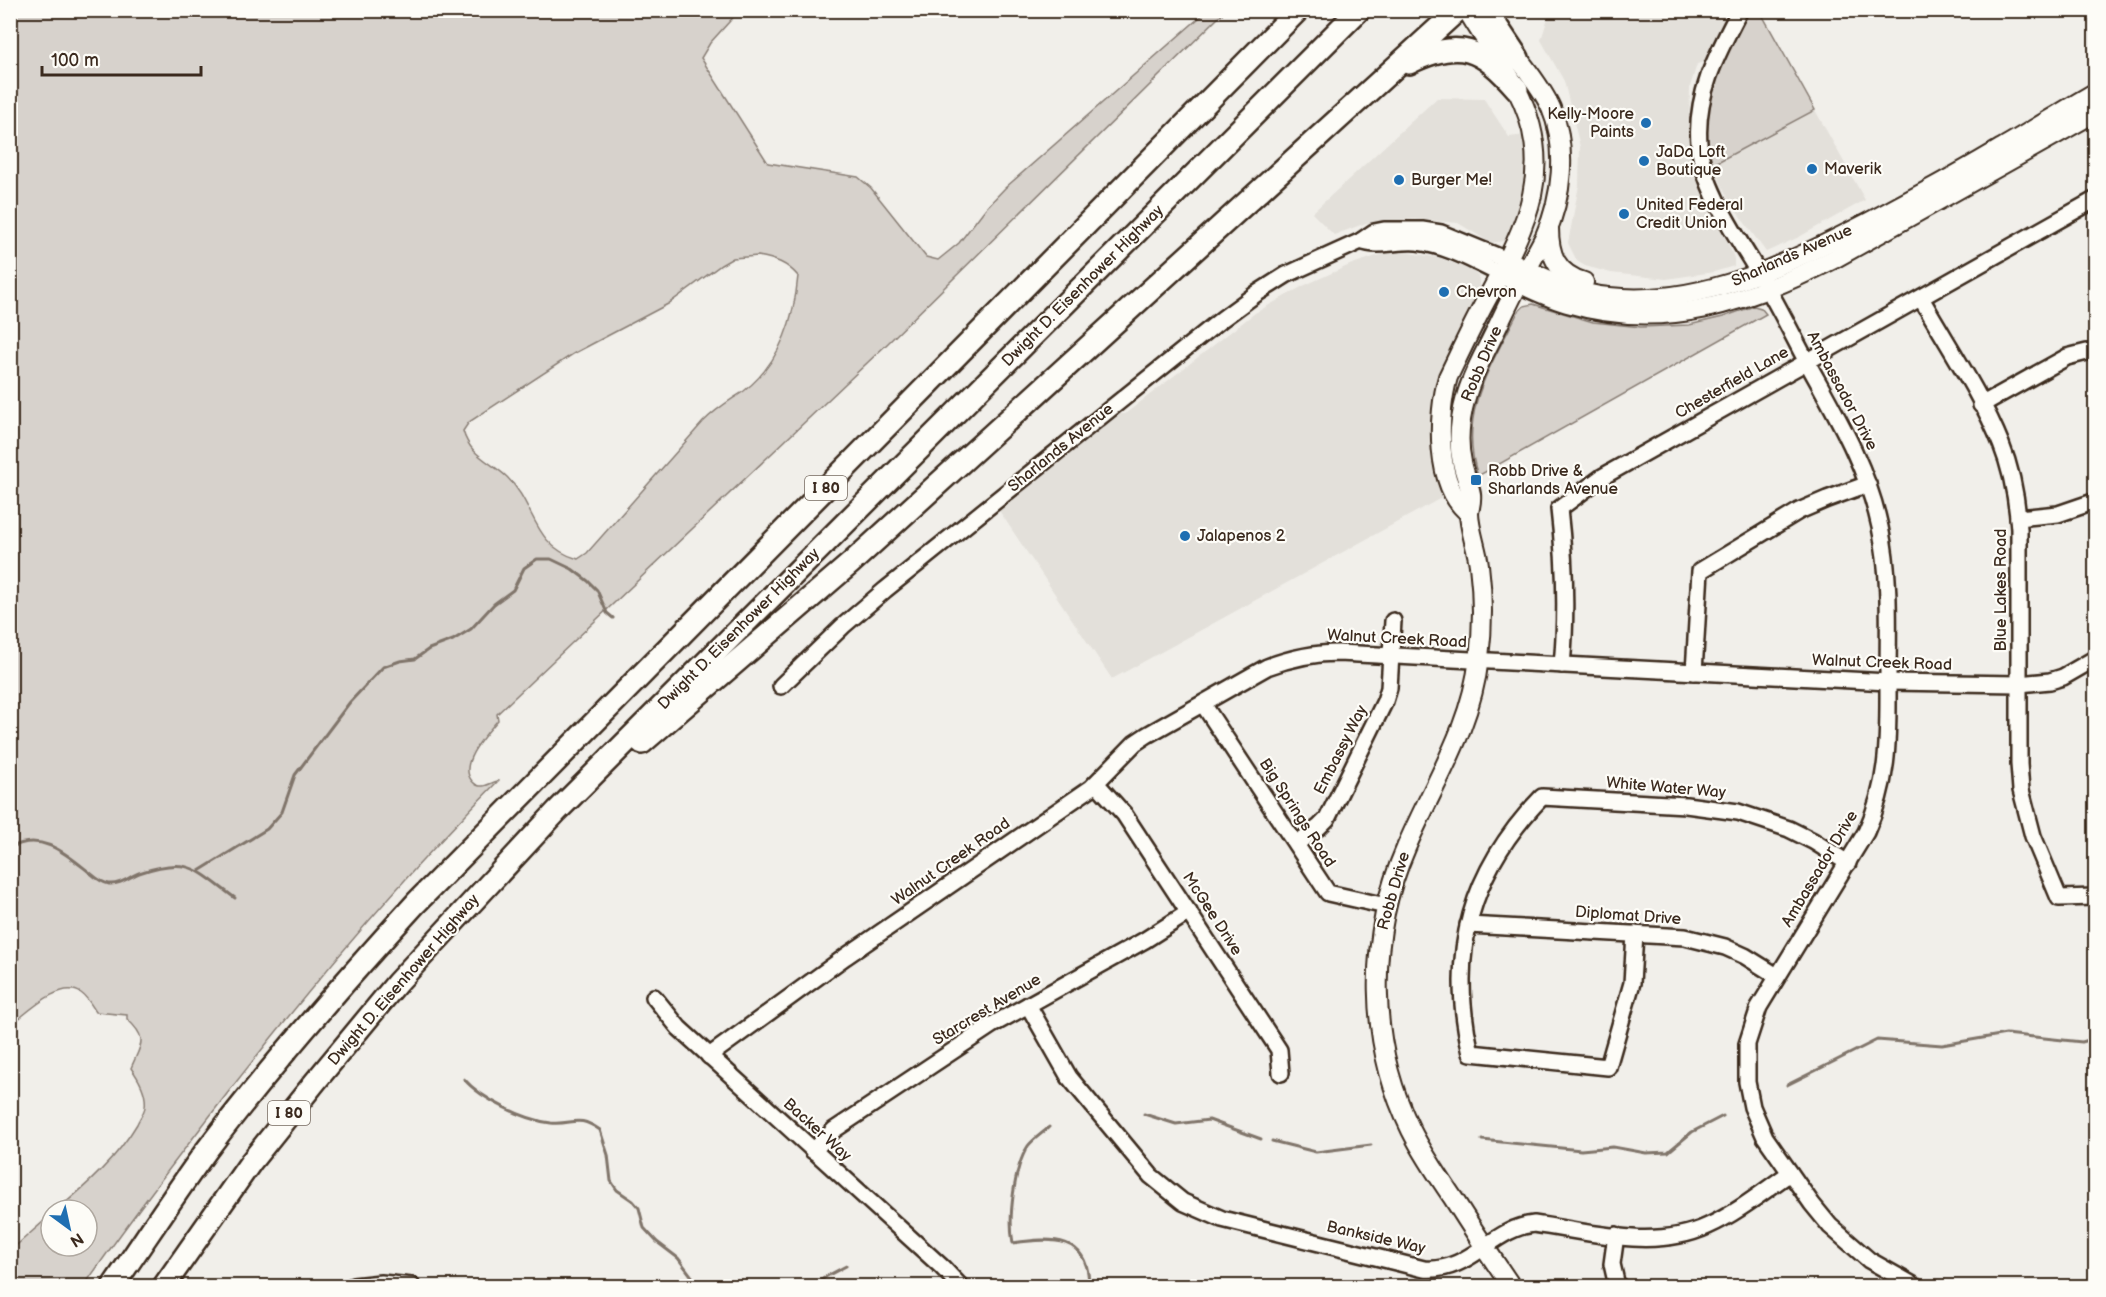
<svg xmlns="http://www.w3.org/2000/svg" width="2106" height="1297" font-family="'Balsamiq Sans',sans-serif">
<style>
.built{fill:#e3e0da}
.green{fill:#d7d2cc;stroke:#897e75;stroke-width:1.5;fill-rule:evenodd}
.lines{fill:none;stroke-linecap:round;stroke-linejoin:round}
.stream{stroke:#80746b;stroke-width:3}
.minor-casing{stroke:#3b2a1e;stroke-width:20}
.major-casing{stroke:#3b2a1e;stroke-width:22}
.highway-casing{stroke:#3b2a1e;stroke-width:26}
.minor{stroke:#fdfcf7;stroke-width:15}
.major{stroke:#fdfcf7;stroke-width:18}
.highway{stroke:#fdfcf7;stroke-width:21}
.poi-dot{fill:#1f6fb2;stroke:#fdfcf7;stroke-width:2}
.labels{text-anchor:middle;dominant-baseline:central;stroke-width:4.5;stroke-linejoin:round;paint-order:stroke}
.shield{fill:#fdfcf7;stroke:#75695f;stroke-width:1.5}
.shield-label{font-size:15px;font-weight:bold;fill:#3b2a1e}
.poi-label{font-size:16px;fill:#3b2a1e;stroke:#fdfcf7;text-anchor:start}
.street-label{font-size:16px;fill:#3b2a1e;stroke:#fdfcf7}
</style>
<rect width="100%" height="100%" fill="#f1efea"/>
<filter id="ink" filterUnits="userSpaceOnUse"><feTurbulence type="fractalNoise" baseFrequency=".0167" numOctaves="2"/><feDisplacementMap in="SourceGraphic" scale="12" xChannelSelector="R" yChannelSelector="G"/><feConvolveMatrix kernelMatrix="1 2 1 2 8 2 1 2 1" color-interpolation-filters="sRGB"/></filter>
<g filter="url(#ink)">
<g class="built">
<path d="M1550,11H1729L1704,62L1697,64L1690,87L1689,129L1692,161L1702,193L1719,222L1734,258V266L1714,272L1666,279L1611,273L1585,266L1577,261L1568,243L1579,185L1580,147L1564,81L1541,40Z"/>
<path d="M1437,98L1484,99L1509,137L1525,135L1529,162L1524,203L1507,240L1505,243L1503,241L1491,243L1458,223L1414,219L1366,223L1334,235L1312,213Z"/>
<path d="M1815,110L1865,200L1799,237L1766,252L1729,201L1713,165Z"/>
<path d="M1404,252L1441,258L1472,271L1478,276L1480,284L1479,292L1443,364L1432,406V452L1443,497L1112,679L998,509L1079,444L1120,414H1125L1255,313L1303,286L1352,264L1383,254Z"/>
</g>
<g class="green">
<path d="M11,10L739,11L710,43L701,58L768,163L858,177L871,188L926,257L938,260L959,243L985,209L1005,188L1207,11H1225L885,346L497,714L498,720C487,733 457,764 472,781C475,784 476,786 480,786C486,787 492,782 498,781C403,877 316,980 233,1086C182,1152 131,1218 84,1286H11V1250L51,1215V1246H87V1210H57C87,1185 117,1158 137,1124C139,1119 144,1113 145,1107C147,1093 139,1079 131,1068C141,1044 149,1039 127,1019V1015L96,1012C92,1006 88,998 81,993C60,979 27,1013 11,1025ZM758,256C775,259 787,263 798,276C794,320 780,363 744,391C728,402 718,407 703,422L587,553L578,559C532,546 536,505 507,477C490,461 470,456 463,431L469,422L573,354L668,304L721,265L733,258Z"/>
<path d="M1747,11H1760L1815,110L1710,166C1697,96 1722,71 1747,11Z"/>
<path d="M1533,304L1593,322L1641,327L1689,325L1723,317L1754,306L1761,308L1766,314L1478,476C1457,414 1491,366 1518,312L1524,306Z"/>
</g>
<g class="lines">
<g class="stream">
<path d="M10,848C42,831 66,854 89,872C95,877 101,883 109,884C120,885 129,877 139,873C190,856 195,869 235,898"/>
<path d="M199,871L267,829L282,812L295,775L350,702L383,667L400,661L415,659L429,649L453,640L471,629L494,604L513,590L524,568L537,559H551L572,569L588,581L597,590L607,613L613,618"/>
<path d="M464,1079C481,1099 525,1120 551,1123C574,1125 577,1114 600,1130L608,1155L611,1181L617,1190L633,1201L639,1208L644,1228L657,1242L678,1258L699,1286"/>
<path d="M1787,1085L1877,1040L1942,1045L2006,1034L2082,1042L2096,1038"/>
<path d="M1144,1114L1176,1124L1209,1120L1261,1139"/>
<path d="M1049,1127C1043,1133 1033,1139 1028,1146C1014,1167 1008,1219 1013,1243C1052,1237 1089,1235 1089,1286"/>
<path d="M1482,1140L1581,1150L1613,1147L1646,1153L1668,1152L1692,1132L1723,1116"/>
<path d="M1272,1141L1316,1152L1371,1145"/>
<path d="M813,1286L827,1276L846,1266"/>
</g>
<g class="minor-casing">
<g id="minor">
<path d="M1740,10C1718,52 1695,94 1699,143C1703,194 1744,245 1768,289C1782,313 1794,338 1807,362C1836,415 1867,466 1880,527C1891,577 1888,630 1888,681C1888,737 1890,779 1866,832L1759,1007L1747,1044V1082L1752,1107L1765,1137L1812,1204L1830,1226L1869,1260L1915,1286"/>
<path d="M1361,241C1378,248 1399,240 1417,242C1446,245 1474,261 1500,274"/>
<path d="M1921,298C1947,344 1981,394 2001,444C2012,471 2017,500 2019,529V764L2021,790L2033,836L2059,898L2096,897"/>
<path d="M1981,405L2067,357L2087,352"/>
<path d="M2018,518L2058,514L2096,501"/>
<path d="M1562,665C1567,613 1565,561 1559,509L1602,477L2096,199"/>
<path d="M1694,672L1700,571L1799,511L1827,499L1868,484"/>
<path d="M781,686L843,626L885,590L1222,319L1256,294L1286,275L1361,241L1374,232L1384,230H1422L1441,233L1507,260"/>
<path d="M1203,704L1328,893L1386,906"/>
<path d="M1096,783L1124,814L1279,1050L1281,1073"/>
<path d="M1296,844L1319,827L1327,819L1385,701L1389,688L1393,621"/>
<path d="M1468,925L1685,937L1725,947L1745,956L1777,976"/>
<path d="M1635,934L1632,983L1608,1067L1471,1053C1447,953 1471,870 1542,797L1686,805L1738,812L1789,829L1813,841L1848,863"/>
<path d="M654,997L679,1028L942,1267L960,1286"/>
<path d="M1028,1005L1069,1077L1151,1176L1183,1202L1222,1219L1424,1269C1470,1273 1492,1228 1534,1224C1591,1232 1654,1251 1708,1226C1737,1213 1764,1191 1790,1173"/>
<path d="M709,1056L845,957L1091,788L1135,743L1147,735L1267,667C1291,658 1313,653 1339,653L1888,682L2019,684L2050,681L2063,677L2096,658"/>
<path d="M813,1151L834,1130L992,1025L1145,940L1189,912"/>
<path d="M1616,1235L1612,1264L1617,1286"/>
<path d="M353,1286L381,1283L412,1286"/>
</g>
</g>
<g class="major-casing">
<g id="major">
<path d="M1467,10C1482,37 1502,61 1516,88C1557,167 1527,224 1489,295C1474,322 1461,350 1448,377C1437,415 1435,487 1469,513"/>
<path d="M1549,228C1549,254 1556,274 1584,282"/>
<path d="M1507,260C1539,275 1573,294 1609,297C1701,307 1787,264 1867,223C1912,199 1958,175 2002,148C2034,130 2064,110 2096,92"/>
<path d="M1500,274C1522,285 1544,296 1567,303C1664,332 1747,303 1834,259L2096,112"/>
<path d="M1511,1286C1491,1257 1472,1228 1453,1198C1438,1176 1423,1154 1411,1130C1368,1043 1367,937 1406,848C1433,784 1471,729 1479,658C1483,627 1483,596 1479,565C1477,549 1469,528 1469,513C1470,506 1472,501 1471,494C1469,483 1464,473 1462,462C1457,440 1460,418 1466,397C1471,378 1481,360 1490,342C1500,322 1509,302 1519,283C1528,267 1537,252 1545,236C1562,198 1568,148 1551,108C1543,90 1530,74 1518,58"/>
</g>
</g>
<g class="highway-casing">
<g id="highway">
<path d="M1486,10L1518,58"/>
<path d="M1409,63C1460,38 1481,48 1517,89"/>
<path d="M642,743L851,563L1458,10"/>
<path d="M113,1286C144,1241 174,1195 206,1151C271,1065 343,983 416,903L1298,10"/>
<path d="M164,1286L251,1162L315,1082L397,983L557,811L1359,10"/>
</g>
</g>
<use href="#minor" class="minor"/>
<use href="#major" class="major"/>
<use href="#highway" class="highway"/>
</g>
</g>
<g class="poi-dot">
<circle cx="1646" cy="123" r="6"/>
<circle cx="1644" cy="161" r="6"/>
<circle cx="1812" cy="169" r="6"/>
<circle cx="1399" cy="180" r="6"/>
<circle cx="1624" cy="214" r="6"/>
<circle cx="1444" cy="292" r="6"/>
<rect x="1470" y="474" width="12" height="12" rx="3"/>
<circle cx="1185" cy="536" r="6"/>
</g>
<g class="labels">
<g class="shield">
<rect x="805" y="476" width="42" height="24" rx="4.5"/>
<rect x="268" y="1101" width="42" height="24" rx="4.5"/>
</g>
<g class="shield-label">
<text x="826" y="488">I 80</text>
<text x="289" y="1113">I 80</text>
</g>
<g class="poi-label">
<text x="1634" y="114" text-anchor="end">Kelly-Moore<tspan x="1634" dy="18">Paints</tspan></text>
<text x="1656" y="152">JaDa Loft<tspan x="1656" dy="18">Boutique</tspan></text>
<text x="1824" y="169">Maverik</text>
<text x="1411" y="180">Burger Me!</text>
<text x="1636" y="205">United Federal<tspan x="1636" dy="18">Credit Union</tspan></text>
<text x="1456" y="292">Chevron</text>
<text x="1488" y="471">Robb Drive &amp;<tspan x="1488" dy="18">Sharlands Avenue</tspan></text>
<text x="1197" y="536">Jalapenos 2</text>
</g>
<g class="street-label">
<text transform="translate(1792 256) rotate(-24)">Sharlands Avenue</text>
<text transform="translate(1083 286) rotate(-45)">Dwight D. Eisenhower Highway</text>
<text transform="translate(1482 364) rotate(-67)">Robb Drive</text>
<text transform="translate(1732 383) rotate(-30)">Chesterfield Lane</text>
<text transform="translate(1842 391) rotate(62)">Ambassador Drive</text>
<text transform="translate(1061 448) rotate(-39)">Sharlands Avenue</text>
<text transform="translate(2001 590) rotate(-90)">Blue Lakes Road</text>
<text transform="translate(739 629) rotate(-45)">Dwight D. Eisenhower Highway</text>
<text transform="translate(1397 639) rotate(3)">Walnut Creek Road</text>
<text transform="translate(1882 663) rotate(2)">Walnut Creek Road</text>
<text transform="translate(1341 750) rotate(-63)">Embassy Way</text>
<text transform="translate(1666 788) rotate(5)">White Water Way</text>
<text transform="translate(1297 813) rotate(57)">Big Springs Road</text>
<text transform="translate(951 862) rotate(-35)">Walnut Creek Road</text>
<text transform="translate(1820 869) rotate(-59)">Ambassador Drive</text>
<text transform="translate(1394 891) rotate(-74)">Robb Drive</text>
<text transform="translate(1212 914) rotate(57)">McGee Drive</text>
<text transform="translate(1628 916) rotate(4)">Diplomat Drive</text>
<text transform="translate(404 980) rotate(-49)">Dwight D. Eisenhower Highway</text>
<text transform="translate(987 1010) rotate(-31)">Starcrest Avenue</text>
<text transform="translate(817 1130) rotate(42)">Backer Way</text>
<text transform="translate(1376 1238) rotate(13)">Bankside Way</text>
</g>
</g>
<rect width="2106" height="1297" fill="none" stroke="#fdfcf7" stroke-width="36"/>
<rect x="18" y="18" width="2070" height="1261" fill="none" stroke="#3b2a1e" stroke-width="2" filter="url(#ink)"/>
<g transform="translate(69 1228) rotate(147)"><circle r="28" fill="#fdfcf7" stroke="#afa8a0" stroke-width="1.5"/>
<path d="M0-4.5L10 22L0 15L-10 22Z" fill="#1f6fb2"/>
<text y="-9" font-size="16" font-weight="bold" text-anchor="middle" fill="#3b2a1e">N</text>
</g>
<path d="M42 66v9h159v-9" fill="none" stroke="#3b2a1e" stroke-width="3"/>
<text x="51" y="66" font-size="18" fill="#3b2a1e" stroke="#fdfcf7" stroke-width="4.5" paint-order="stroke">100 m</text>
</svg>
